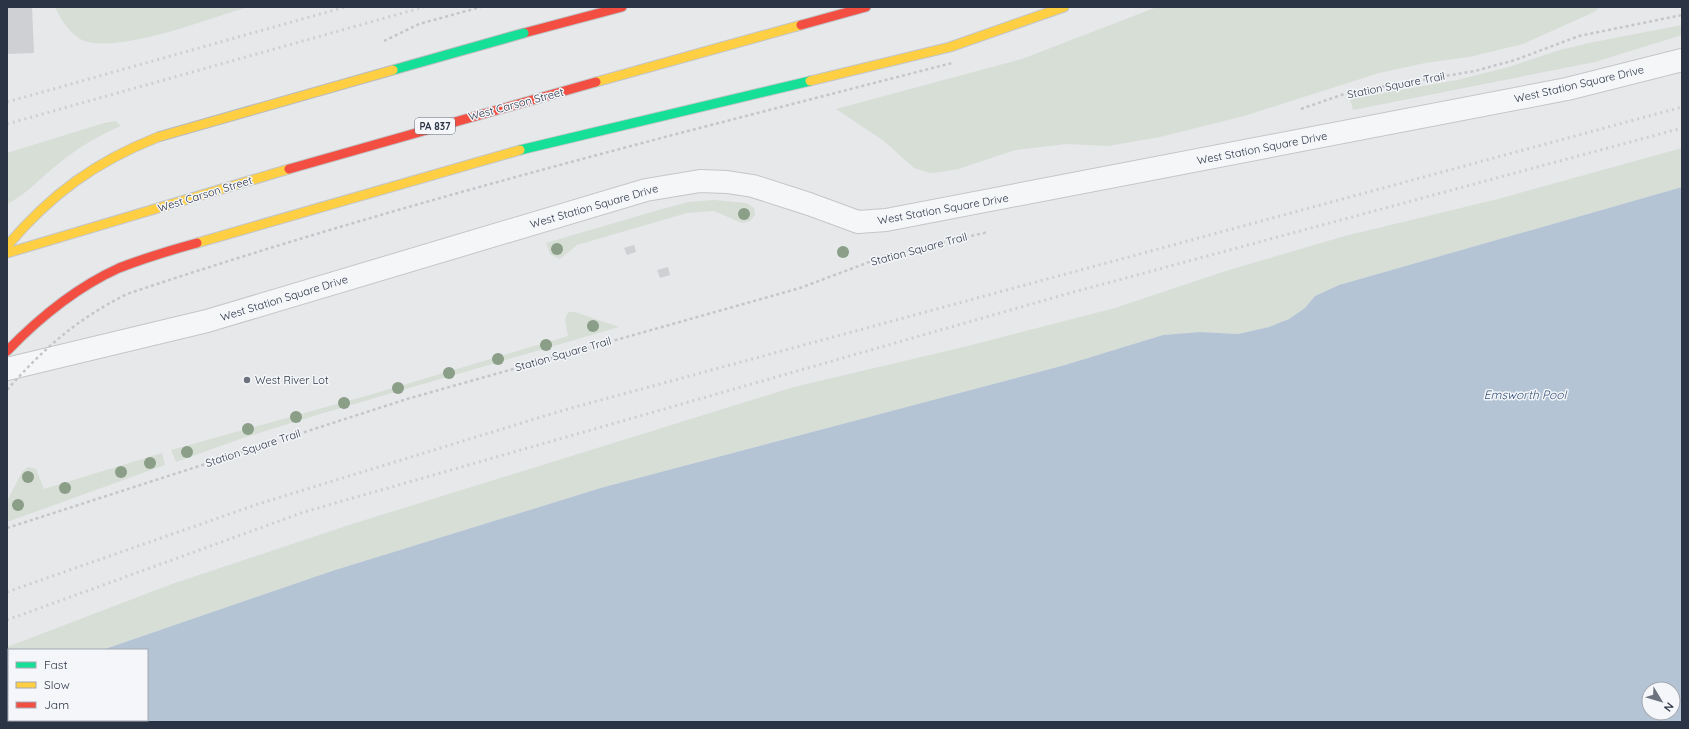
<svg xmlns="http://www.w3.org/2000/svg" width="1689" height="729" font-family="Quicksand,sans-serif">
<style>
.green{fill:#d6ded6}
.water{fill:#b4c4d5;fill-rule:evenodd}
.building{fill:#ced0d3}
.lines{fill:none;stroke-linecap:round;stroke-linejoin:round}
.street-casing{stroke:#c4c6c8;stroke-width:24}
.fast-casing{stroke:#c2c5c8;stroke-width:11}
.slow-casing{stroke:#c2c5c8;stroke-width:11}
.jam-casing{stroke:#c2c5c8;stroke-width:11}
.path{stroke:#c5c6ca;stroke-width:2.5;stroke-dasharray:3 3;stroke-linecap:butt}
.street{stroke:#f5f6f7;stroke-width:22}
.fast{stroke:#16e098;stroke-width:9}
.slow{stroke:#ffcf43;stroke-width:9}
.jam{stroke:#f24e42;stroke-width:9}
.rail{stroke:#cecfd2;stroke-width:3;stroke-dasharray:2 4;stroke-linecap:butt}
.fast-bridge-casing{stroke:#b8bbbf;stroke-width:11;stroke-linecap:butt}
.slow-bridge-casing{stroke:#b8bbbf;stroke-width:11;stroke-linecap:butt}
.path-bridge{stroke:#c5c6ca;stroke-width:2.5;stroke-dasharray:3 3;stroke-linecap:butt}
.fast-bridge{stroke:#16e098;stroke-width:9}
.slow-bridge{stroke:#ffcf43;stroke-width:9}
.tree{fill:#8a9e88}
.poi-dot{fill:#6c737f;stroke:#f4f6f9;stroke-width:1.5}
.labels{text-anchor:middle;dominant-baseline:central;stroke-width:3;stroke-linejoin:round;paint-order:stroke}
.shield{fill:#f4f6f9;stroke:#676e7b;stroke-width:1}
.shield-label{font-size:10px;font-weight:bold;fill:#2b3445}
.street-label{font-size:11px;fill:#2b3445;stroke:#f4f6f9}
.poi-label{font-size:11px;fill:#2b3445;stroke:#f4f6f9;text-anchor:start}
.water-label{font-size:12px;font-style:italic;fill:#34527a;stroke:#f4f6f9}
</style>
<rect width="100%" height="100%" fill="#e6e8ea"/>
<g class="green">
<path d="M55,7H248C210,18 116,55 82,40C70,34 60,18 55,7Z"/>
<path d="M1157,7H1600L1594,12L1523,44L1469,57L1425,63L1379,73L1244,116L1160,137L1108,146L1066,144L1015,150L958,169L941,172L930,173L914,168L884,141L836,109L1022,59Z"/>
<path d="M1682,25V35L1595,62L1353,110L1350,99L1457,80L1509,67L1560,50L1589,43Z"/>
<path d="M116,121L121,126C99,135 76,149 58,164C40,178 27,194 7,204V153L104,123Z"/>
<path d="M1682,148V187L1339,285L1315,296L1305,308L1289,319L1269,327L1238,334L1200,332L1163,335L1065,365L604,487L332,571L102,650H9V683L7,684V647L172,584L349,525L794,387L968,346L1115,308L1229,270L1345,236L1498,199Z"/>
<path d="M714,200L746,203L754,208L755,215L750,221L742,223L714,211L687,213L577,245L560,259L551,255L546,243L662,209L688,202Z"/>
<path d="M569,312H575L619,327L320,414L243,438L176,462L171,450L366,396L568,336C567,327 562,319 569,312Z"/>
<path d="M162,453L165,465L7,522V501L22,472L28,467L36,469L44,489Z"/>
</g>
<path class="water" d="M1682,187V722H7V684L9,683V720H147V650H102L332,571L604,487L1065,365L1163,335L1200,332L1238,334L1269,327L1289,319L1305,308L1315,296L1339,285ZM1649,689H1673V713H1649Z"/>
<g class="building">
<path d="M7,7H32L34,53L7,54Z"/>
<path d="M634,245L636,252L627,255L624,248Z"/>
<path d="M668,267L670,275L660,278L657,270Z"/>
</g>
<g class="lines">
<g class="street-casing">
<path id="street" d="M7,369L207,321L646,190L700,181L727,182L753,186L809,204L858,222L886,220L1567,89L1682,60"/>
</g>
<g class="fast-casing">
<path id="fast" d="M520,150L810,81"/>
</g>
<g class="slow-casing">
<g id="slow">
<path d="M810,81L950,47L1064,7"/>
<path d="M596,82L801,25"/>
<path d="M197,243L520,150"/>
<path d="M7,246C51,194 95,162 158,137"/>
<path d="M7,253L289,169"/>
</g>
</g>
<g class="jam-casing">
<g id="jam">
<path d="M801,25L866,7"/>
<path d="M524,33L622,7"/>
<path d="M289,169L596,82"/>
<path d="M7,351C39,318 77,287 119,268C145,258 171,250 197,243"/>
</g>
</g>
<g class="path">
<path d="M384,41L419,24L481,7"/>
<path d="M1301,109L1350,92L1475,71L1515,60L1579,36L1682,15"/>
<path d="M7,528L407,399L800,288L888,255L988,232"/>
</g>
<use href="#street" class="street"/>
<use href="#fast" class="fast"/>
<use href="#slow" class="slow"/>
<use href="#jam" class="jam"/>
<g class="rail">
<path d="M7,102L345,7"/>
<path d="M7,124L424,7"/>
<path d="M7,592L258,504L564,410L1682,107"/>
<path d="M7,620L304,512L1070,293L1682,128"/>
</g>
<g class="fast-bridge-casing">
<path id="fast-bridge" d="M393,70L524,33"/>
</g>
<g class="slow-bridge-casing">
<path id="slow-bridge" d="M158,137L393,70"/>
</g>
<path class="path-bridge" d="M7,390C44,348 77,319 127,294C398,203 676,134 952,63"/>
<use href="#fast-bridge" class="fast-bridge"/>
<use href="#slow-bridge" class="slow-bridge"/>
</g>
<g class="tree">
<circle cx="744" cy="214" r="6"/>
<circle cx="557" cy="249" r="6"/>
<circle cx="843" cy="252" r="6"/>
<circle cx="593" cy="326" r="6"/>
<circle cx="546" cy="345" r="6"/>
<circle cx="498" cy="359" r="6"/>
<circle cx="449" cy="373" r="6"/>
<circle cx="398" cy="388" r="6"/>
<circle cx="344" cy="403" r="6"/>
<circle cx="296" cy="417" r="6"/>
<circle cx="248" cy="429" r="6"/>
<circle cx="187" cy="452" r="6"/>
<circle cx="150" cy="463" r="6"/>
<circle cx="121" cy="472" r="6"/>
<circle cx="28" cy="477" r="6"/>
<circle cx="65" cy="488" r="6"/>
<circle cx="18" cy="505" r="6"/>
</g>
<circle class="poi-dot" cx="247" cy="380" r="4"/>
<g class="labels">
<rect class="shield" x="415" y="118" width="40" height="16" rx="3"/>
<g class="shield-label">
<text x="435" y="126">PA 837</text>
</g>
<g class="street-label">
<text transform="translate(1579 84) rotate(-13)">West Station Square Drive</text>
<text transform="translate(1396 85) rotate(-11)">Station Square Trail</text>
<text transform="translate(516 104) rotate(-15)">West Carson Street</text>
<text transform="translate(1262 148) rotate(-11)">West Station Square Drive</text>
<text transform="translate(205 194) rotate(-17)">West Carson Street</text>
<text transform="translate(594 206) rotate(-16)">West Station Square Drive</text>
<text transform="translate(943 209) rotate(-10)">West Station Square Drive</text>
<text transform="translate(919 249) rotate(-15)">Station Square Trail</text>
<text transform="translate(284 298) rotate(-17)">West Station Square Drive</text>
<text transform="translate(563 354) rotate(-16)">Station Square Trail</text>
<text transform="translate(253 448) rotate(-18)">Station Square Trail</text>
</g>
<g class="poi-label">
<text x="255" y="380">West River Lot</text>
</g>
<g class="water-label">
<text x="1525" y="394">Emsworth Pool</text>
</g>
</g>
<rect width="1689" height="729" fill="none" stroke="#2b3445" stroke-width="16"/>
<rect x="8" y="649" width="140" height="72" fill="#f4f6f9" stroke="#a4a8b1"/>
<rect x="16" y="662" width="20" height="6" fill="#16e098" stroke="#a4a8b1"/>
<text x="44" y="669" font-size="12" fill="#2b3445">Fast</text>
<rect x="16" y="682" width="20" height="6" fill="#ffcf43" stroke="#a4a8b1"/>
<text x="44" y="689" font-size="12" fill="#2b3445">Slow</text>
<rect x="16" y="702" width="20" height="6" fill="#f24e42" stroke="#a4a8b1"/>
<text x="44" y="709" font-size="12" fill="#2b3445">Jam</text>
<g transform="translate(1661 701) rotate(128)"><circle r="19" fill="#f4f6f9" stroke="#a4a8b1"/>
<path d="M0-3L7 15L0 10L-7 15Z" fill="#6c737f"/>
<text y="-6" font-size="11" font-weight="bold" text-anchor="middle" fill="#2b3445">N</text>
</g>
</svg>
